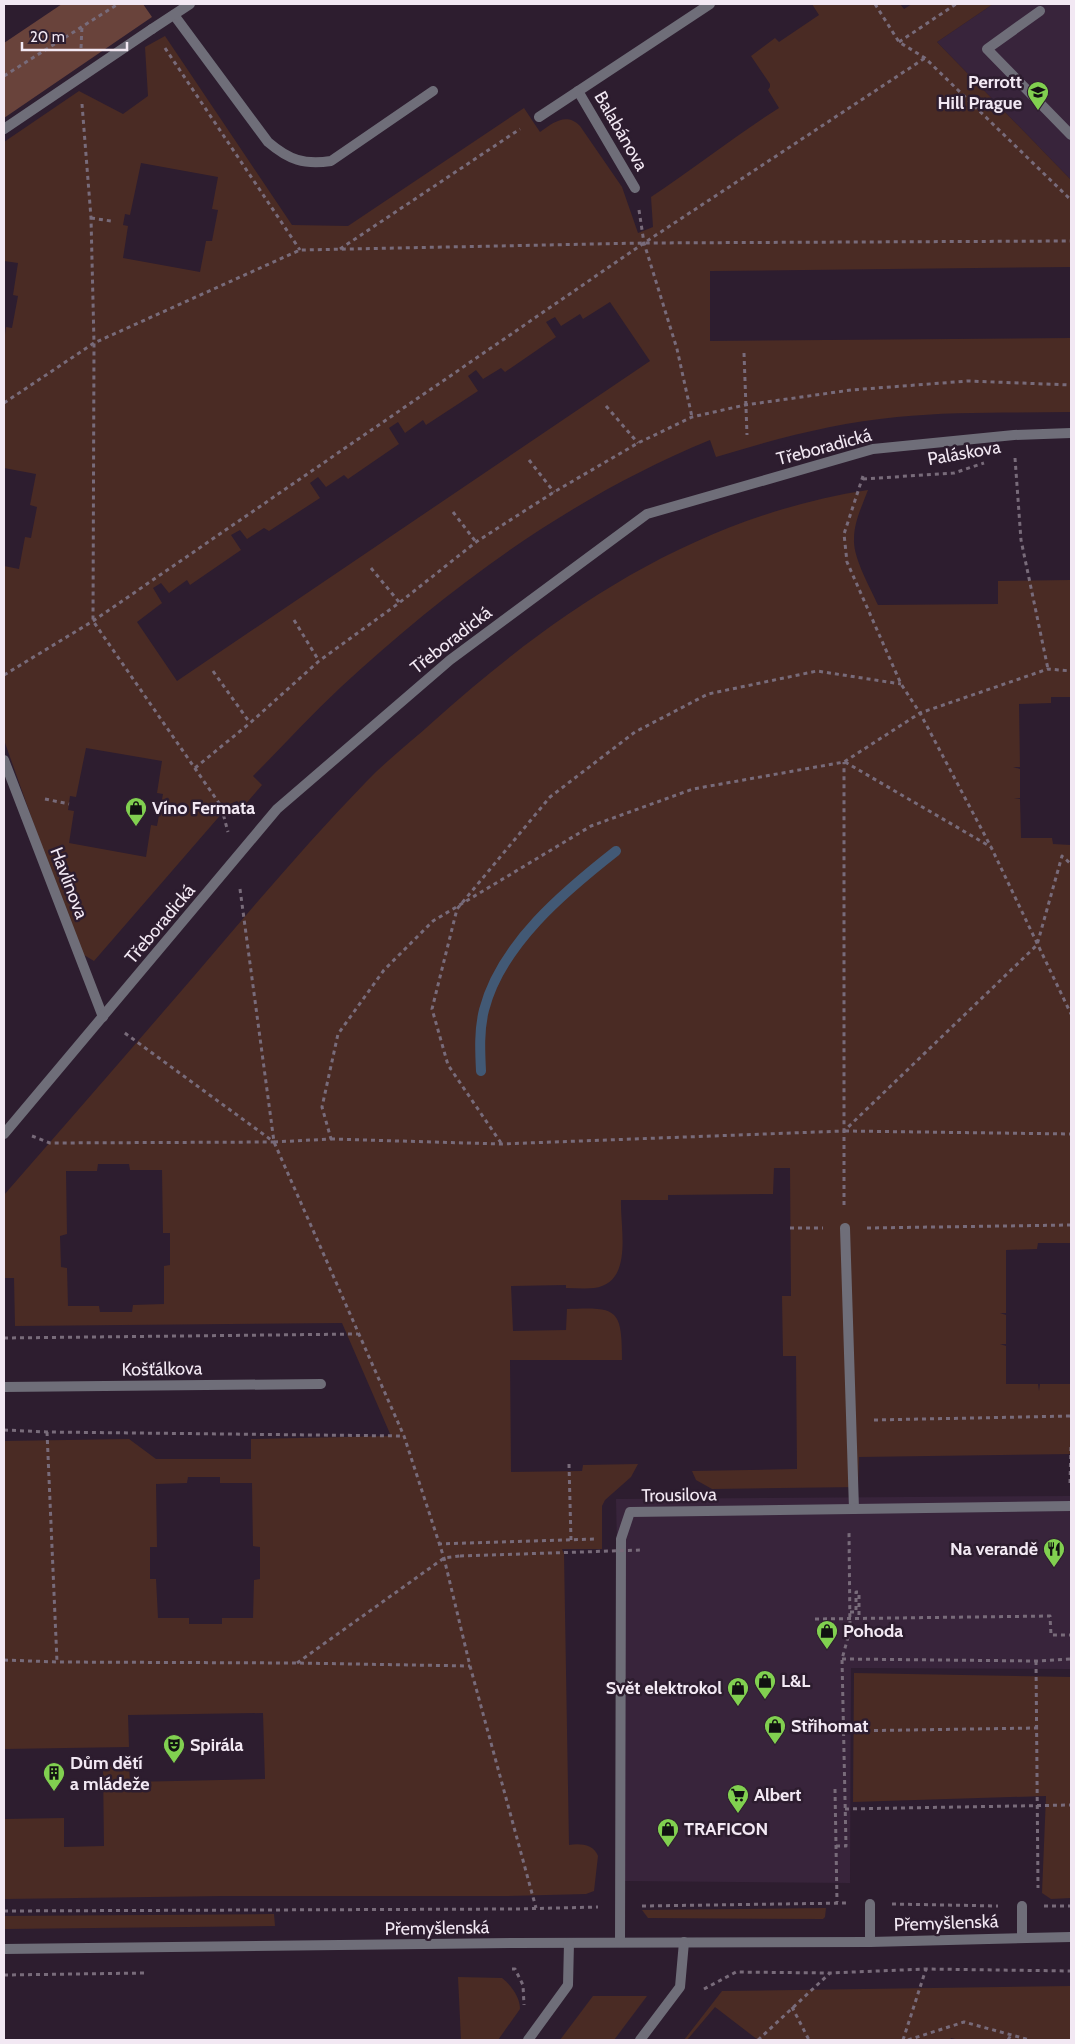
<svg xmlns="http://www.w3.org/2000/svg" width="1075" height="2044" font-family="Cabin,sans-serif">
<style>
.built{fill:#38243b}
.green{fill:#4a2b24;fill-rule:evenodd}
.forest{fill:#69433b}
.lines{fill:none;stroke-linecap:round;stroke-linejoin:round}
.stream{stroke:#425975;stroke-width:10}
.path{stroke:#786b7a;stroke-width:3;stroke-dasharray:4 4;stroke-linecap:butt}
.lane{stroke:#6f6e79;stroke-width:10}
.street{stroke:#6f6e79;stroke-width:10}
.path-bridge{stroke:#786b7a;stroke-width:3;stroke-dasharray:4 4;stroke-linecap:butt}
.labels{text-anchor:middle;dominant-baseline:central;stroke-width:5;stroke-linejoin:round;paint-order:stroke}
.poi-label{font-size:18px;font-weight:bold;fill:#f2e8f3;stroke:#2d1d2f;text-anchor:start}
.street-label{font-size:18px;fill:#f2e8f3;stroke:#2d1d2f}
</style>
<rect width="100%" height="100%" fill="#2d1d2f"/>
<g class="built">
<path d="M993,4H1071V180L937,42Z"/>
<path d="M1071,1496V1669L851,1668L850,1883L624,1881L616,1499Z"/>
</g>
<g class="green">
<path d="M812,4H900L904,9L912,4H993L937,42L1071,180V267L710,271V341L1071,338V412C1013,413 954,411 897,417C835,423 774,439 716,457L710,440C571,497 450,586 341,687C310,716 282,747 253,776L262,785L243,807L237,801L230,804L94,961L79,952L4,740V566L19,569L25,537L31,538L37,507L30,505L36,474L4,468V342L6,327L12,328L18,296L13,295L18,263L4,261V142L79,91L123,114L148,96L145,47L165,36L292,225L348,226L524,108L540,132C553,123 566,112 580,126L622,187L638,233L653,227L651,197C695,168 735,136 779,108L768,90L770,87V84L751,56L775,38L779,42L819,15ZM141,163L218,177L212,209L218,210L212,241H206L200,272L123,258L128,226L123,225L125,214L130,215ZM610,302L650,361L177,681L137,622L162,603L153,588L161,583L169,593L187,580L190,585L241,550L231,535L240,530L247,539L264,528L269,531L320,498L310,483L318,477L326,487L344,475L348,479L399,444L389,428L398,422L405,433L423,420L426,425L478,391L468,376L476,370L483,379L501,368L505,372L556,337L546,322L555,317L561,326L580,314L583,319ZM86,748L162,761L157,793L163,794L157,826L151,825L146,857L69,843L74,811L68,810L70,796L76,797Z"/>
<path d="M868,490C862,506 854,522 854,539C853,558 870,587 878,605L998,604V581L1071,580V697H1051V703L1019,704L1020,767H1013L1020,769V798L1014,799H1020L1021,838H1052L1053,844L1071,845V1249L1070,1243H1038L1037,1249L1006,1250V1313H1000L1006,1315V1344H1000L1006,1346V1384H1038L1039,1391L1040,1384H1070V1390H1071V1454L859,1457L858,1487L712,1489L696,1480L692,1471L797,1469L796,1356H783L782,1296H791L790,1168H774L773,1194L668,1195V1200H621C620,1228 634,1283 594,1288C585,1289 575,1288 566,1288V1285L511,1286L513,1331L566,1330L567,1309C617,1307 622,1308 622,1360H510L511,1472L582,1471L583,1465L638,1464L631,1477L605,1500L602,1506V1549H562L564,1554L569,1845C579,1843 594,1844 598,1856L594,1891L586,1894L505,1896H224L4,1899V1819L64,1818V1847L104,1846L103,1766H129L130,1782L265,1779L263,1713L128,1715L129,1747L4,1749V1441L129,1439L156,1459H251V1439L391,1436L342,1323L15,1326L14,1278H4V1195C68,1122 132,1048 195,975C251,909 307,843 366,782C387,760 412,741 435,720C560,608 698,516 868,490ZM98,1164H129L130,1170H162L163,1233H170V1265L164,1266V1304L133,1305L132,1312H100L99,1306H68L67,1268L61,1267L60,1236L67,1234L66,1171H97ZM188,1477H220V1483H252L253,1546L260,1547V1579L254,1580L253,1618H222V1624H189V1618H158L156,1579H150V1547H157L156,1484L187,1483Z"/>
<path d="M854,1673L1071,1677V1898L1051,1899L1042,1893L1046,1796L853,1802Z"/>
<path d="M826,1908L825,1917L823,1919L648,1918L642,1910Z"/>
<path d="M274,1914L275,1926L4,1929V1916Z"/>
<path d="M458,1977L502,1978C511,1985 520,1997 520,2009L498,2040H461Z"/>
<path d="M1071,1986V2040H959L951,2038L950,2040H758L715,2007L687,2040H684L722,1991Z"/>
<path d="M593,1996H647L614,2040H560Z"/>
</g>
<path class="forest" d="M62,4H143L152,17L4,118V43Z"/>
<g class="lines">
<path class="stream" d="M481,1071C480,1051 479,1030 484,1010C501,944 565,891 616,851"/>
<g class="path">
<path d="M875,4L899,42L925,58L1071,200"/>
<path d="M899,42L956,4"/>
<path d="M81,48L82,26"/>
<path d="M165,48L300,250"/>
<path d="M4,76L118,4"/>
<path d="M82,104L91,218L94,343L93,621L221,806L228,832"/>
<path d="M639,210L644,243L677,349L692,417"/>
<path d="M91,218L111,221"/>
<path d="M340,249L520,129"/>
<path d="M744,353L747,435"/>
<path d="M4,403L94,343L300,250L644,243L1071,241"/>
<path d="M606,406L638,443"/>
<path d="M1015,458L1021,540L1048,669"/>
<path d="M529,460L554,492"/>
<path d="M863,476L844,534L847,562L901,684L920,713L991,847L1071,1014"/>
<path d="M863,479L954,473L984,463"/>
<path d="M453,512L476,542"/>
<path d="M371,568L399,602"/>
<path d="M294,620L319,661"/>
<path d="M213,671L250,723"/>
<path d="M4,675L93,621L644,243L925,58"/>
<path d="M845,762L991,847"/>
<path d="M195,768L250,723L319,661L399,603L476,542L554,492L638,443L692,417L745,405L851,390L968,381L1071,385"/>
<path d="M45,799L69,804"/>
<path d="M240,889L274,1142L404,1436L444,1558L470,1666L536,1908"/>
<path d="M845,1131L1071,1134"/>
<path d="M32,1136L50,1143L274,1142L122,1031"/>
<path d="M331,1139L501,1144L844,1131V762"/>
<path d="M274,1142L331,1139L322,1107L338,1034L384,970L433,921L591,826L693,789L844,762L920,713L1048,669L1071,671"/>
<path d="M501,1143L448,1065L432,1009L457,909L550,797L635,732L708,694L817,671L901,684"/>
<path d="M844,1205V1131L1037,945L1062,856L1071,864"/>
<path d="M790,1228H823"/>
<path d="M867,1228L1071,1225"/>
<path d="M4,1338L358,1334"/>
<path d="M874,1420L1071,1416"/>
<path d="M4,1430L47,1432L404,1436"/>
<path d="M47,1432L57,1662"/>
<path d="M569,1464L571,1540"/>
<path d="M1070,1483L1071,1444"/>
<path d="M438,1544L597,1539"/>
<path d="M850,1612H856V1592H859V1619"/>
<path d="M815,1619L1050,1616L1051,1635H1071"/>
<path d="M842,1659L1036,1661L1071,1659"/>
<path d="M4,1660L57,1662L296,1663L470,1666"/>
<path d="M1036,1661L1038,1888"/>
<path d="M297,1663L444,1558L460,1556"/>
<path d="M842,1731L1038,1728"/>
<path d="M835,1789L837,1902"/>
<path d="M845,1809L1071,1805"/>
<path d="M836,1846H846L842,1659L850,1630L849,1532"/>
<path d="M892,1904L998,1906"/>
<path d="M642,1906L848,1903"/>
<path d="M1044,1906H1071"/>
<path d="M4,1911L515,1909L598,1907"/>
<path d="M512,1969H515L523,1985L524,2005"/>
<path d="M4,1975L146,1973"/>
<path d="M704,1989L736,1972L830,1973L926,1969L1071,1971"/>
<path d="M792,2007L809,2040"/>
<path d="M758,2040L830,1973"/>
<path d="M903,2040L926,1969"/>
<path d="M908,2040L964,2022L1030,2040"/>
<path d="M1008,2040L1011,2035"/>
</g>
<g class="lane">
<path d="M1040,11L987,49L1071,135"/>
<path d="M174,15L268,142C289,160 304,165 331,161L433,91"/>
<path d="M152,29L190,4"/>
<path d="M870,1904V1942"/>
<path d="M1022,1937V1906"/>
</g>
<g class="street">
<path d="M578,91L635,188"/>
<path d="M539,117L710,4"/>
<path d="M4,129L152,29"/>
<path d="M4,760L103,1017"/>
<path d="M4,1134L277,809L450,660L647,514L873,449L1014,435L1071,433"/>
<path d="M845,1228L854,1509"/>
<path d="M4,1387L321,1384"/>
<path d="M620,1942L621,1539L630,1512L1071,1506"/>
<path d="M4,1949L515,1943L870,1942L1071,1937"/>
<path d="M528,2040L568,1985L569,1943"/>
<path d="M640,2040L680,1987L684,1942"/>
</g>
<path class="path-bridge" d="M460,1556L641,1550"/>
</g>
<defs>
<g id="school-pin" transform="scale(1.125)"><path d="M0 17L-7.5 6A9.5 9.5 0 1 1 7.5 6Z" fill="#81d050" stroke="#2d1d2f"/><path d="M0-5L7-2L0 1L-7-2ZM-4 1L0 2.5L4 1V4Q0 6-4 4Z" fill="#111"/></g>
<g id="shop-pin" transform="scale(1.125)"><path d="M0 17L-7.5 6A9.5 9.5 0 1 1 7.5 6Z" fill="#81d050" stroke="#2d1d2f"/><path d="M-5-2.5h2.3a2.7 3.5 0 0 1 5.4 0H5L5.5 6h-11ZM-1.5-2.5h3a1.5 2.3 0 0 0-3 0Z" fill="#111"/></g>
<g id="restaurant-pin" transform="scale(1.125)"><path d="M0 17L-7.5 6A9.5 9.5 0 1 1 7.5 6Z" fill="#81d050" stroke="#2d1d2f"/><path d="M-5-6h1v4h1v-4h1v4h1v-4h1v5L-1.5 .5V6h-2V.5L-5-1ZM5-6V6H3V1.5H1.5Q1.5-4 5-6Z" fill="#111"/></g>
<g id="theatre-pin" transform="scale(1.125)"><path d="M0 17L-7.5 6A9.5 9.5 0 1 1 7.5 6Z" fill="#81d050" stroke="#2d1d2f"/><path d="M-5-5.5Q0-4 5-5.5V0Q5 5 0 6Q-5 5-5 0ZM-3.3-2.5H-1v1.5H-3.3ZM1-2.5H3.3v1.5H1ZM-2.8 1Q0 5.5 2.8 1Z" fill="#111"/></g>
<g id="building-pin" transform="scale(1.125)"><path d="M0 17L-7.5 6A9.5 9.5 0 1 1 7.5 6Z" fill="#81d050" stroke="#2d1d2f"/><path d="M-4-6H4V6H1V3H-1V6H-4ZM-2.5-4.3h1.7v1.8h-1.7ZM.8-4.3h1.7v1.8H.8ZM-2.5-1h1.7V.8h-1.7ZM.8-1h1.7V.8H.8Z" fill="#111"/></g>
<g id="supermarket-pin" transform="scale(1.125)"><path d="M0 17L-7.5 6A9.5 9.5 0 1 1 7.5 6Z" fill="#81d050" stroke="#2d1d2f"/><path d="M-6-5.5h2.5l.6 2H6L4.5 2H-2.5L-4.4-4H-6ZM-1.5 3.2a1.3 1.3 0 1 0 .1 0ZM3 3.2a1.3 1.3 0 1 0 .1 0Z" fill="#111"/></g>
</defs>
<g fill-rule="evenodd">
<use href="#school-pin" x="1038" y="92"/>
<use href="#shop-pin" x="136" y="808"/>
<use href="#restaurant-pin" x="1054" y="1549"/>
<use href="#shop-pin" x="827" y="1631"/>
<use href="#shop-pin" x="765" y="1681"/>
<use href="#shop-pin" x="738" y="1688"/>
<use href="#shop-pin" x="775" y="1726"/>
<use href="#theatre-pin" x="174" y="1745"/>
<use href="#building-pin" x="54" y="1773"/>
<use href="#supermarket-pin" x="738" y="1795"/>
<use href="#shop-pin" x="668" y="1829"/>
</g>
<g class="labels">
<g class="poi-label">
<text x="1022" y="82" text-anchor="end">Perrott<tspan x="1022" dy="21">Hill Prague</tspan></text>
<text x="152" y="808">Víno Fermata</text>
<text x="1038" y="1549" text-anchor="end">Na verandě</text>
<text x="843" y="1631">Pohoda</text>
<text x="781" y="1681">L&amp;L</text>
<text x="722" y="1688" text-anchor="end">Svět elektrokol</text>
<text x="791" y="1726">Střihomat</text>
<text x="190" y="1745">Spirála</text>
<text x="70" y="1763">Dům dětí<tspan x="70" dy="21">a mládeže</tspan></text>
<text x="754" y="1795">Albert</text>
<text x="684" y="1829">TRAFICON</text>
</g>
<g class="street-label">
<text transform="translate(621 131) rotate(60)">Balabánova</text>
<text transform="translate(824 447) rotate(-15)">Třeboradická</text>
<text transform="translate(964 453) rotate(-10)">Paláskova</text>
<text transform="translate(451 640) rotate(-38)">Třeboradická</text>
<text transform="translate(69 883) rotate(69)">Havlínova</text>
<text transform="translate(160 924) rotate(-50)">Třeboradická</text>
<text transform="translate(162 1369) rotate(-1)">Košťálkova</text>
<text transform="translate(679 1495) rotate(-1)">Trousilova</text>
<text transform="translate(946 1923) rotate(-2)">Přemyšlenská</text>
<text transform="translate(437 1928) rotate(-1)">Přemyšlenská</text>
</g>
</g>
<rect width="1075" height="2044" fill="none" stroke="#f2e8f3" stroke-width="10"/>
<path d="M22 42v8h105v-8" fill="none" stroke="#f2e8f3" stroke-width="2.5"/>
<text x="30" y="42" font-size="15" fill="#f2e8f3" stroke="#2d1d2f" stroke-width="4" paint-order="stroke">20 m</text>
</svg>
